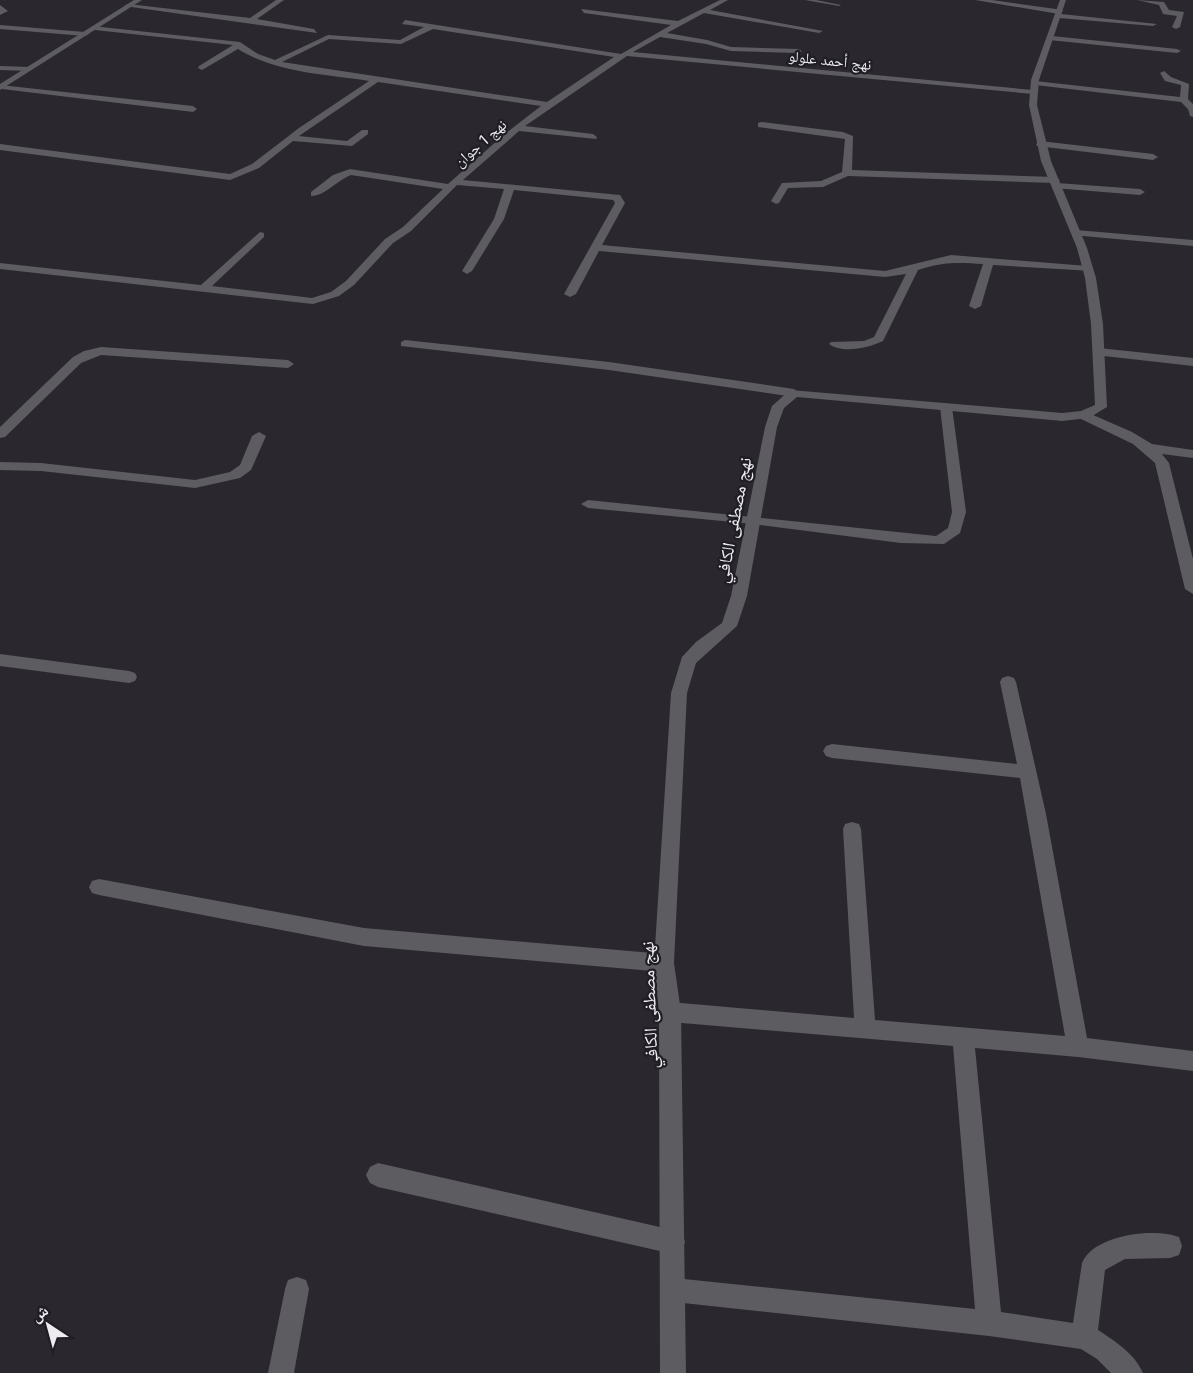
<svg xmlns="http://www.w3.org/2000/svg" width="1193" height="1373" font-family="Inter,'Noto Naskh Arabic',sans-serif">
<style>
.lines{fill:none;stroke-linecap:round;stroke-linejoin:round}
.service{fill:#5d5c60;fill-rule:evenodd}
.minor{fill:#5d5c60;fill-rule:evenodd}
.tertiary{fill:#5d5c60;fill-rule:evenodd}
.labels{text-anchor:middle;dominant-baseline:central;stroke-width:4.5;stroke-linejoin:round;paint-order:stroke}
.far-street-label{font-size:15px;fill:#edebf0;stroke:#201e25}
.street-label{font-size:18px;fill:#edebf0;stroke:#201e25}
</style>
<rect width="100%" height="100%" fill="#2a272f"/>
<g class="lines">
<path class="service" d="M805,0H816L841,5L839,6Z"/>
<g class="minor">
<path d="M276,0H284L257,19L314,29L317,33L124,6L128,4L250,18Z"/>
<path d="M720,0H728L710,10L823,31L819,33L704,13L667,33L707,40L731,47L798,49L802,51L798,53L731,51L706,44L660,37L633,52L1033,90L1037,92L1033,94L627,56L525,126L593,134L597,137L596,139L519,131L463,180L620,195L625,203L602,245L885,271L951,255L1088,266L1092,267V271L993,265L981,306L975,309L969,306L983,264C959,262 941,262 918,270L883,341C869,348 842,354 829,344L831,342L864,341L874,337L906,274L885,277L599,251L576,294L570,297L564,294L615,203L613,200L514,190L504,219L472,271L467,274L462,271L494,219L504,189L457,185L411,231L393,243L354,285L339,296L313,304L0,269V263L201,285L260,232L264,233V237L212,286L312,298L331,292L346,281L385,239L403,227L443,189L351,175C338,180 323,197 311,196V192L333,175L350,169L448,184L506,133L541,106L378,82L299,136L347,141L362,130H368V134L352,146L293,141L259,168L230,180L0,150V144L230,174L252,164L299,128L369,81C325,74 276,73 238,49L202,70L198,68L199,66L233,45L95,30L92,26L240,42L258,54L275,60L328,35L400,40L424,27L402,24L405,20L621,54L671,25L584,13L581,9L678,21ZM433,29L614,57L547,102L282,62L329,39L401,44Z"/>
<path d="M975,0H992L1063,10L1061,14L1157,24L1153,26L1059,18L1055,16L1059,14Z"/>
<path d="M1137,0L1164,2L1169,10L1184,12L1180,27L1176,29L1172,27L1177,16L1163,14L1159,5Z"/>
<path d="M0,5L8,11L0,15Z"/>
<path d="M0,25L85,32L89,34L85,36L0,29Z"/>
<path d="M1052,36L1177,49L1181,51L1177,53L1049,40V36Z"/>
<path d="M0,66L29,67L33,69L29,71L0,70Z"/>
<path d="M1164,71L1171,77L1189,84L1188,99L1193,104V117L1190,116L1188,109L1181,102L1035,85L1031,83L1035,81L1180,97L1181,85L1165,81L1160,73Z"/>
<path d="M0,85L193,106L197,109L193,112L2,89Z"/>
<path d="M761,122L843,132L853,136L852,170L1055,177L1060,180L1055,183L848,176L823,187L788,188L779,203L776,204L771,201L782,183L821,181L842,172L845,139L758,127V123Z"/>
<path d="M1040,141L1153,154L1158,157L1153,160L1037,146L1036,144Z"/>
<path d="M1057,183L1140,189L1145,192L1140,195L1054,188V184Z"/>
<path d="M1076,230L1193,240V246L1072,235V231Z"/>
<path d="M405,340L609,362L794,389L800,393L794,397L609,370L401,346V342Z"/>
<path d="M101,347L288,360L294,364L288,368L101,355L81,363L5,437L0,438V427L73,357L84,351Z"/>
<path d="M1099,348L1193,358V366L1095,355V349Z"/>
<path d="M946,403L952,407L966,512L960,533L944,544L901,543L753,524L588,508L581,504L588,500L936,536L948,528L952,512L940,407Z"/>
<path d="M1084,411L1132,432L1152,444L1193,450V458L1162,454L1169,463L1193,559V594L1185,589L1155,463L1133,444L1079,418L1078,415Z"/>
<path d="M259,432L266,436L251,470L240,478L195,488L41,471L0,470V462L41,463L195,480L230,472L240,465L252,436Z"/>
<path d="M0,654L129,671L135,673L137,677L135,681L129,683L0,666Z"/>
<path d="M1008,676L1014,678L1016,682L1046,814L1087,1038L1193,1051V1071L1078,1057L975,1048L1001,1312L1073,1323L1082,1263C1093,1235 1153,1227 1179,1237L1182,1246L1179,1255L1170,1258L1125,1259L1105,1270L1098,1330C1115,1341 1135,1354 1143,1373H1111L1097,1359L1081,1349L989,1336L674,1302L665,1299L662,1290L665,1281L674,1278L975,1309L953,1046L670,1022L663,1019L659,1012L663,1005L670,1002L854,1018L843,829L845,824L852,822L859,824L861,829L875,1020L1065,1036L1020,778L832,758L826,756L823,751L826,746L832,744L1017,764L1000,682L1002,678Z"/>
<path d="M99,879L364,928L664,954L671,957L674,963L671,969L664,972L364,946L99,895L92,893L89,887L92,881Z"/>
<path d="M378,1163L673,1230L682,1233L685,1242L682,1251L673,1254L378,1187L370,1183L366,1175L370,1167Z"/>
<path d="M297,1277L306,1280L309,1289L294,1373H268L285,1289L288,1280Z"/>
</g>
<g class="tertiary">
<path d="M134,0H142L0,90V84Z"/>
<path d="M1060,0H1066L1039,80L1037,105L1051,161L1087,248L1096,278L1103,324L1107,407L1089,418L1062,421L797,397L784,408L777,427L747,596L737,626L696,663L687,693L674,963L681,1012L686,1373H660L659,1012L654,963L671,693L682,657L696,642L722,623L731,596L765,427L772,406L790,390L1062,413L1081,411L1095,405L1091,324L1085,278L1077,248L1041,161L1029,105L1031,80Z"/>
</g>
</g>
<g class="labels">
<g class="far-street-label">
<text transform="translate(830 60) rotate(6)">نهج أحمد علولو</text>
<text transform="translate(480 143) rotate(-41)">نهج 1 جوان</text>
</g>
<g class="street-label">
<text transform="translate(733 520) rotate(-79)">نهج مصطفى الكافي</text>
<text transform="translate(649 1005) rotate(-92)">نهج مصطفى الكافي</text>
</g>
</g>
<g transform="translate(48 1325) rotate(324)" stroke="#201e25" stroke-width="4.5" paint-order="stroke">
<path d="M0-4.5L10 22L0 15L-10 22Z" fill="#edebf0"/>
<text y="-9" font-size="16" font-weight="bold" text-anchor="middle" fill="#edebf0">ش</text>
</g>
</svg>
